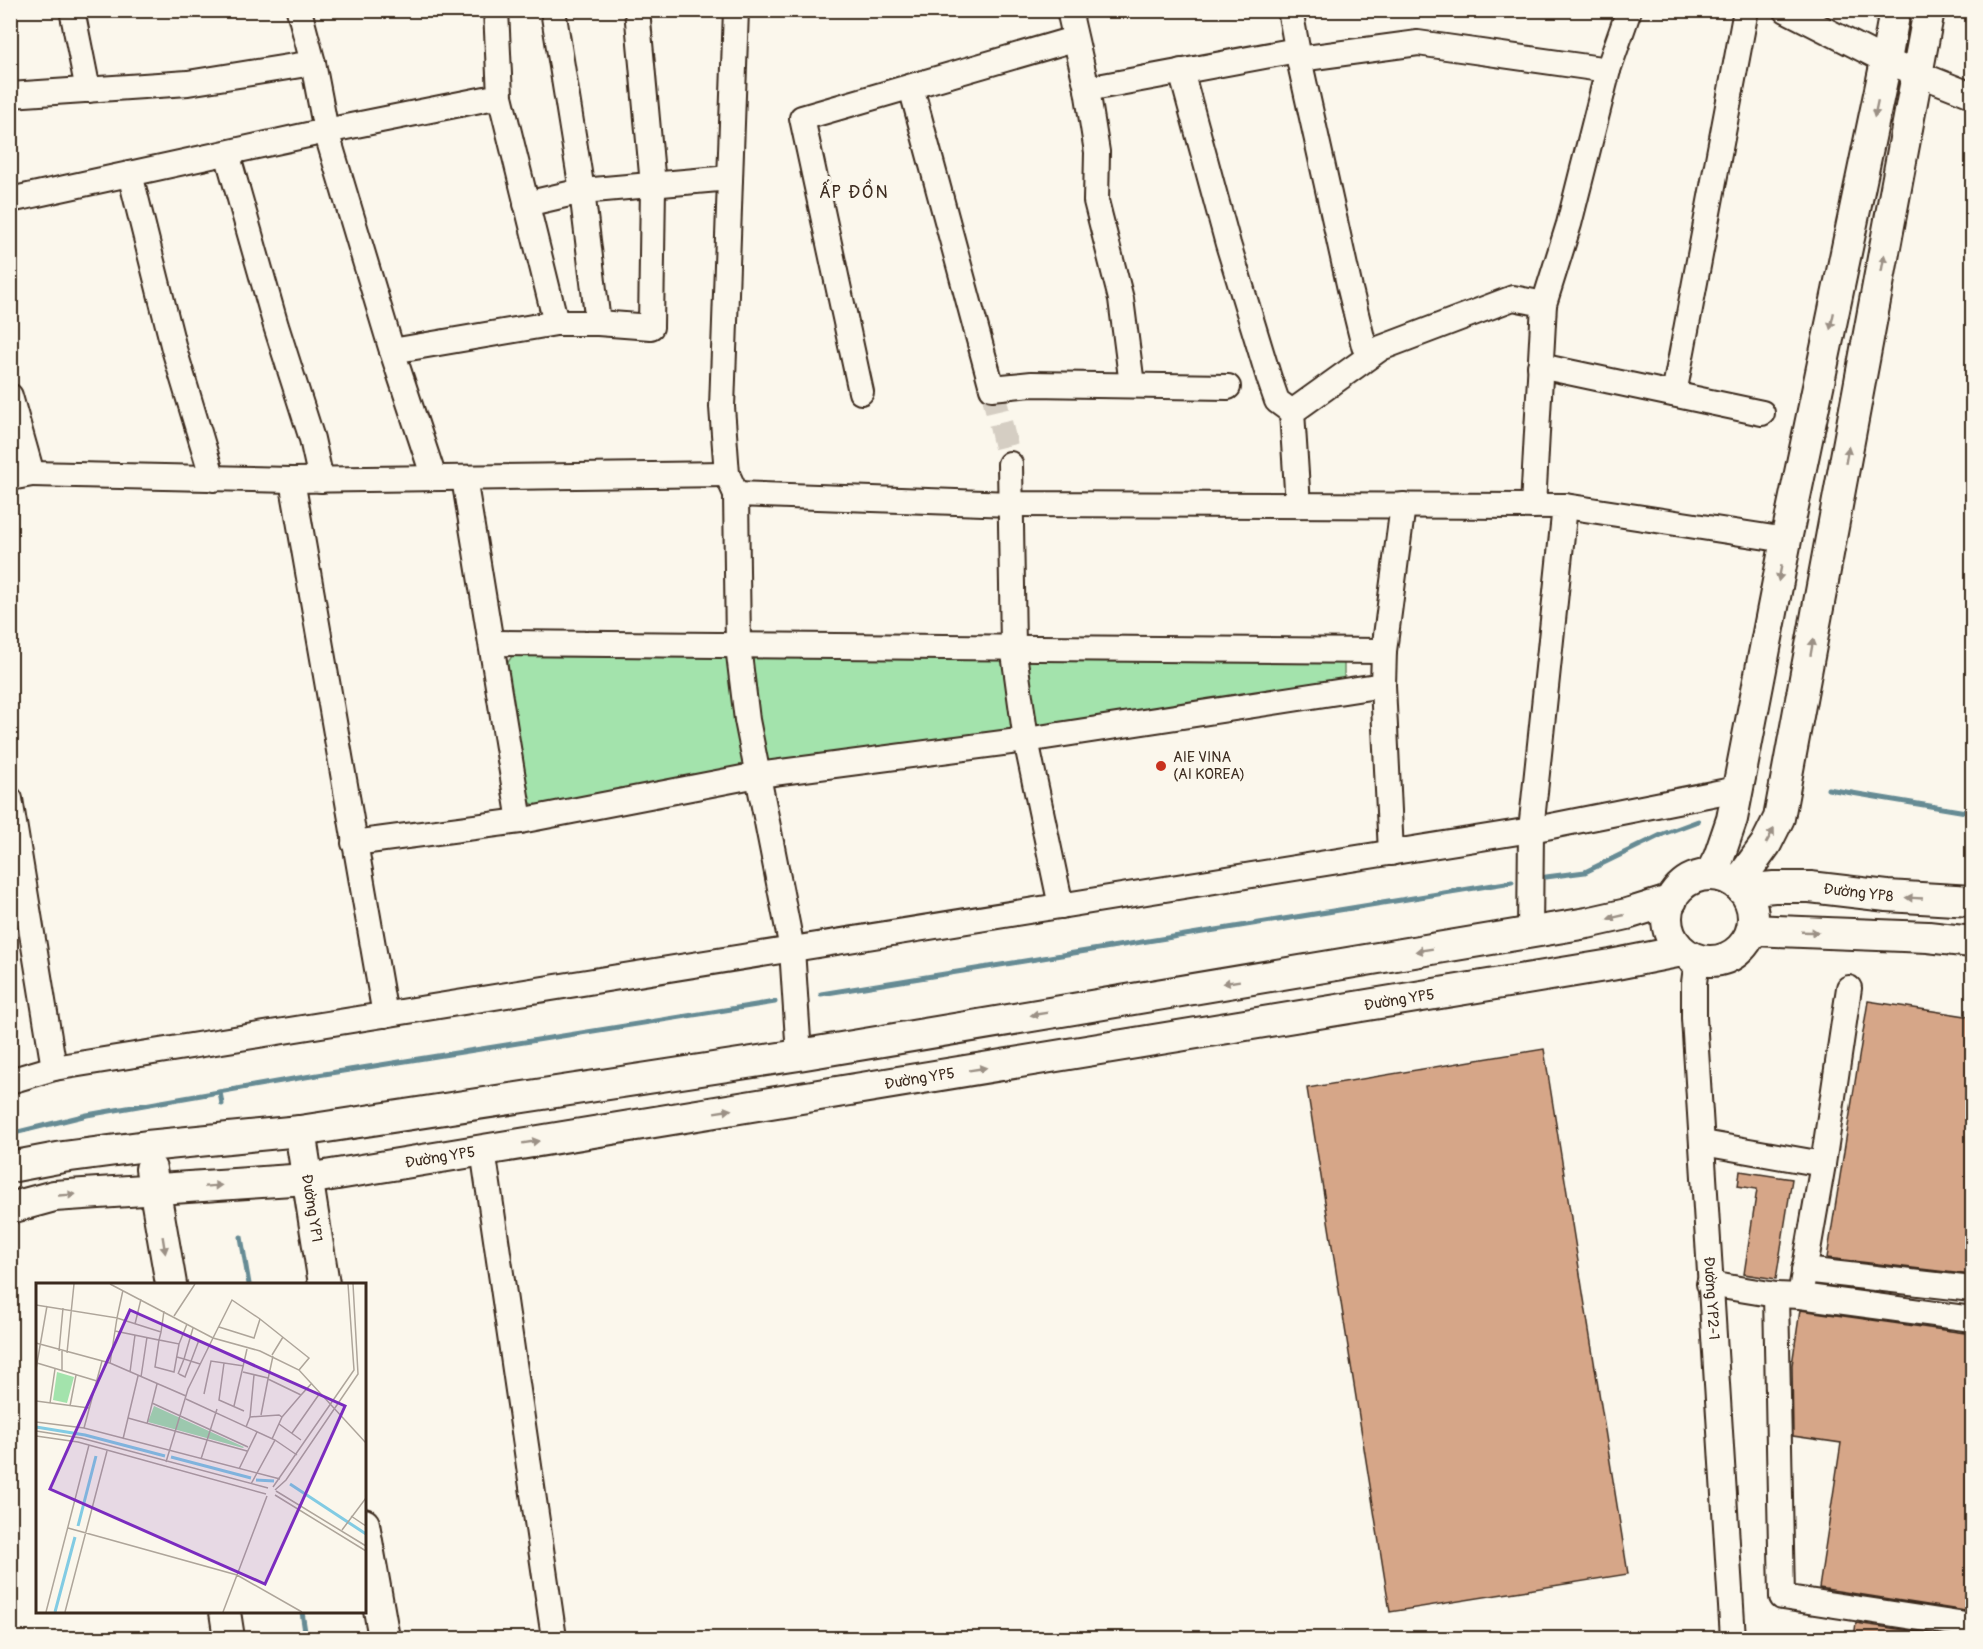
<svg xmlns="http://www.w3.org/2000/svg" width="1983" height="1649" font-family="Pangolin,sans-serif">
<style>
.green{fill:#a3e3ac;stroke:#6f8665;stroke-width:1.5}
.lines{fill:none;stroke-linecap:round;stroke-linejoin:round}
.stream{stroke:#668b94;stroke-width:5}
.building{fill:#d6a688;stroke:#3b2a1e;stroke-width:1.5}
.minor-tunnel{stroke:#d5cec3;stroke-width:24;stroke-dasharray:24 12;stroke-linecap:butt}
.minor-casing{stroke:#3b2a1e;stroke-width:28}
.major-casing{stroke:#3b2a1e;stroke-width:34}
.minor{stroke:#fbf7ec;stroke-width:24}
.major{stroke:#fbf7ec;stroke-width:30}
.oneway{fill:#9b9085}
.poi-dot{fill:#c8321e;stroke:#fbf7ec;stroke-width:2}
.labels{text-anchor:middle;dominant-baseline:central;stroke-width:6;stroke-linejoin:round;paint-order:stroke}
.poi-label{font-size:15px;fill:#3b2a1e;stroke:#fbf7ec;text-anchor:start}
.street-label{font-size:15px;fill:#3b2a1e;stroke:#fbf7ec}
.quarter-label{font-size:18px;letter-spacing:1.5px;fill:#3b2a1e;stroke:#fbf7ec}
.inset-river{fill:none;stroke:#82cbe3;stroke-width:3}
.inset-road{fill:none;stroke:#aea59a;stroke-width:1.5}
.view{fill:#7b2cbf;fill-opacity:0.15;stroke:#7b2cbf;stroke-width:3}
.inset-edge{fill:none;stroke:#3b2a1e;stroke-width:3}
</style>
<rect width="100%" height="100%" fill="#fbf7ec"/>
<filter id="ink" filterUnits="userSpaceOnUse"><feTurbulence type="fractalNoise" baseFrequency=".0167" numOctaves="2"/><feDisplacementMap in="SourceGraphic" scale="12" xChannelSelector="R" yChannelSelector="G"/><feConvolveMatrix kernelMatrix="1 2 1 2 8 2 1 2 1" color-interpolation-filters="sRGB"/></filter>
<g filter="url(#ink)">
<path class="green" d="M512,656L1344,662V679L1309,688L542,808L526,801L503,670Z"/>
<g class="lines">
<g class="stream">
<path d="M1828,789L1972,813"/>
<path d="M1546,877L1585,872L1663,834L1698,821"/>
<path d="M821,994L1512,882"/>
<path d="M220,1092L222,1104"/>
<path d="M10,1134L87,1115L299,1078L775,1002"/>
<path d="M241,1237L249,1284"/>
<path d="M302,1612L306,1638"/>
</g>
</g>
<g class="building">
<path d="M1868,1001L1972,1017V1275L1827,1258Z"/>
<path d="M1544,1049L1628,1574L1390,1612L1307,1088Z"/>
<path d="M1740,1171L1792,1179L1776,1279L1744,1274L1757,1189L1738,1186Z"/>
<path d="M1800,1310L1972,1334V1612L1819,1588L1841,1443L1793,1436L1792,1365Z"/>
<path d="M1856,1623L1959,1638L1854,1637Z"/>
</g>
<g class="lines">
<path class="minor-tunnel" d="M992,388L1010,464"/>
<g class="minor-casing">
<g id="minor">
<path d="M72,10L88,90"/>
<path d="M496,10L500,96L326,131L392,351L556,323L500,96"/>
<path d="M553,10L582,191L730,178"/>
<path d="M736,10L722,407L727,474L736,494L738,646L747,720L792,949L799,1055"/>
<path d="M1069,10L1087,89L1097,152L1096,201L1121,299L1132,385"/>
<path d="M1290,10L1299,59L1418,43L1608,70L1629,10"/>
<path d="M1786,10L1886,61L1972,95"/>
<path d="M1299,59L1350,289L1364,346L1369,356"/>
<path d="M1181,71L1228,244L1269,378L1277,401L1292,412"/>
<path d="M911,87L992,388L1032,384L1228,387"/>
<path d="M1087,89L1297,50"/>
<path d="M10,95L188,83L313,63L299,10"/>
<path d="M227,153L276,326L312,439L321,480"/>
<path d="M130,174L174,349L213,479"/>
<path d="M10,200L326,131L313,63"/>
<path d="M526,204L582,191L598,323H556"/>
<path d="M1544,304L1569,224L1608,70"/>
<path d="M598,323L651,327L653,185L637,10"/>
<path d="M392,351L434,478"/>
<path d="M1540,366L1762,413"/>
<path d="M861,392L802,118L1074,39"/>
<path d="M1674,394L1746,10"/>
<path d="M10,396L32,474L10,478"/>
<path d="M1010,464L1013,646L1026,740L1061,906"/>
<path d="M32,474L292,480L727,474"/>
<path d="M464,478L520,821"/>
<path d="M292,480L385,1015"/>
<path d="M736,494L1011,504L1565,506L1531,830L1530,933"/>
<path d="M1298,505L1292,412L1381,348L1513,298L1544,304L1533,506"/>
<path d="M1565,506L1786,540"/>
<path d="M492,643L1384,651"/>
<path d="M10,799L54,1068"/>
<path d="M354,843L520,821L758,775L1026,740L1383,685"/>
<path d="M1391,853L1383,685L1384,651L1403,505"/>
<path id="s1" d="M1697,959L1694,983V1018L1733,1638"/>
<path d="M10,1081L54,1068L1531,830L1737,789"/>
<path d="M1703,1143L1823,1164"/>
<path d="M483,1150L554,1638"/>
<path d="M1804,1270L1972,1289"/>
<path d="M1709,1284L1776,1295L1800,1296L1972,1319"/>
<path d="M1776,1295L1782,1597L1972,1626"/>
<path d="M1800,1296L1823,1164L1849,988"/>
</g>
</g>
<g class="major-casing">
<g id="major">
<circle cx="1710" cy="918" r="43"/>
<path d="M1710,875L1719,857L1732,819L1786,540L1886,61L1895,10"/>
<path d="M1737,884L1766,844L1779,818L1929,10"/>
<path id="s2" d="M1743,890L1774,887H1810L1887,896L1972,901"/>
<path d="M1752,930L1928,937L1972,942"/>
<path id="s3" d="M300,1131L324,1284"/>
<path d="M10,1167L63,1157L147,1146L300,1131L799,1055L1587,923L1627,914L1672,900"/>
<path d="M151,1169L171,1284"/>
<path id="s4" d="M10,1208L54,1196L307,1179L1611,965L1682,951"/>
<path d="M364,1524L384,1638"/>
<path d="M225,1612L229,1638"/>
</g>
</g>
<use href="#minor" class="minor"/>
<use href="#major" class="major"/>
</g>
<defs><path id="oneway-solid" d="M-6-.8H1V-3.2L6.5 0L1 3.2V.8H-6Z" transform="scale(1.5)"/></defs>
<g class="oneway">
<use href="#oneway-solid" transform="translate(1876 109) rotate(102)"/>
<use href="#oneway-solid" transform="translate(1883 263) rotate(-80)"/>
<use href="#oneway-solid" transform="translate(1832 321) rotate(102)"/>
<use href="#oneway-solid" transform="translate(1847 455) rotate(-80)"/>
<use href="#oneway-solid" transform="translate(1780 573) rotate(101)"/>
<use href="#oneway-solid" transform="translate(1812 647) rotate(-80)"/>
<use href="#oneway-solid" transform="translate(1770 836) rotate(-61)"/>
<use href="#oneway-solid" transform="translate(1914 898) rotate(-177)"/>
<use href="#oneway-solid" transform="translate(1616 917) rotate(167)"/>
<use href="#oneway-solid" transform="translate(1810 932) rotate(2)"/>
<use href="#oneway-solid" transform="translate(1424 950) rotate(171)"/>
<use href="#oneway-solid" transform="translate(1231 982) rotate(171)"/>
<use href="#oneway-solid" transform="translate(1039 1014) rotate(171)"/>
<use href="#oneway-solid" transform="translate(978 1069) rotate(-9)"/>
<use href="#oneway-solid" transform="translate(723 1111) rotate(-9)"/>
<use href="#oneway-solid" transform="translate(531 1142) rotate(-9)"/>
<use href="#oneway-solid" transform="translate(213 1186) rotate(-4)"/>
<use href="#oneway-solid" transform="translate(67 1195) rotate(-3)"/>
<use href="#oneway-solid" transform="translate(164 1245) rotate(81)"/>
</g>
</g>
<circle class="poi-dot" cx="1161" cy="766" r="6"/>
<g class="labels">
<g class="poi-label">
<text x="1173" y="757">AIE VINA<tspan x="1173" dy="17">(AI KOREA)</tspan></text>
</g>
<g class="street-label">
<text stroke="none"><textPath href="#s2" startOffset="116">Đường YP8</textPath></text>
<text stroke="none"><textPath href="#s4" startOffset="1406">Đường YP5</textPath></text>
<text stroke="none"><textPath href="#s4" startOffset="920">Đường YP5</textPath></text>
<text stroke="none"><textPath href="#s4" startOffset="434">Đường YP5</textPath></text>
<text stroke="none"><textPath href="#s3" startOffset="78">Đường YP1</textPath></text>
<text stroke="none"><textPath href="#s1" startOffset="340">Đường YP2-1</textPath></text>
</g>
<g class="quarter-label">
<text x="854" y="192">ẤP ĐỒN</text>
</g>
</g>
<g transform="translate(36 1283)">
<rect width="330" height="330" fill="#fbf7ec"/>
<path d="M21,89L38,94L31,120L17,117ZM118,123L208,164L207,165L112,139Z" fill="#a3e3ac"/>
<path class="inset-river" d="M0,144L49,152L129,173M135,174L215,195M220,197L238,198M254,201L330,251M42,243L60,173M19,329L39,254"/>
<path class="inset-road" d="M74,1L177,55L224,68L263,87L330,160M0,22L81,35L87,7M138,33L159,1M224,36L273,75L263,87M99,41L105,16M157,45L148,76L164,81M79,48L123,57L125,49M0,60L74,80L81,35L125,49L128,28M143,61L138,89L119,84L123,57L143,61L151,41M23,68L27,25M26,68V88M31,70L38,1M236,72L247,54M237,73L232,96L265,112L276,100M141,74L148,76L142,91M1,80L61,98M74,80L150,113M188,80L183,117L208,128M0,86L11,23M94,89L99,52M207,89L232,95M143,91L149,94L163,57M105,94L111,54M168,111L175,78L208,83M150,116L239,157L215,201M0,118L53,125M14,120L19,86M116,120L212,164M34,123L40,92M198,123L211,66M225,132L232,96M214,134L218,92M246,134L265,112M92,135L211,168M0,139L48,145L244,196M111,141L121,101M243,141L265,157M210,144L214,134L243,132L246,134L236,156M48,145L66,78M0,148L45,155L232,205M256,150L284,110M0,153L42,159L230,211M87,156L102,93M239,157L261,172M165,176L181,126M130,179L152,106L177,55L196,17L224,36L218,55L183,44M203,186L221,149M237,204L318,87L312,1M239,207L250,197L322,91L317,1M240,208L330,263M239,212L330,268M315,233L330,243M32,245L201,292L266,329M306,247L330,215M10,329L53,162M29,329L71,168M187,329L231,213"/>
<path class="view" d="M94,27L309,123L229,301L14,206Z"/>
<rect width="330" height="330" class="inset-edge"/>
</g>
<rect width="1983" height="1649" fill="none" stroke="#fbf7ec" stroke-width="36"/>
<rect x="18" y="18" width="1947" height="1613" fill="none" stroke="#3b2a1e" stroke-width="2" filter="url(#ink)"/>
</svg>
